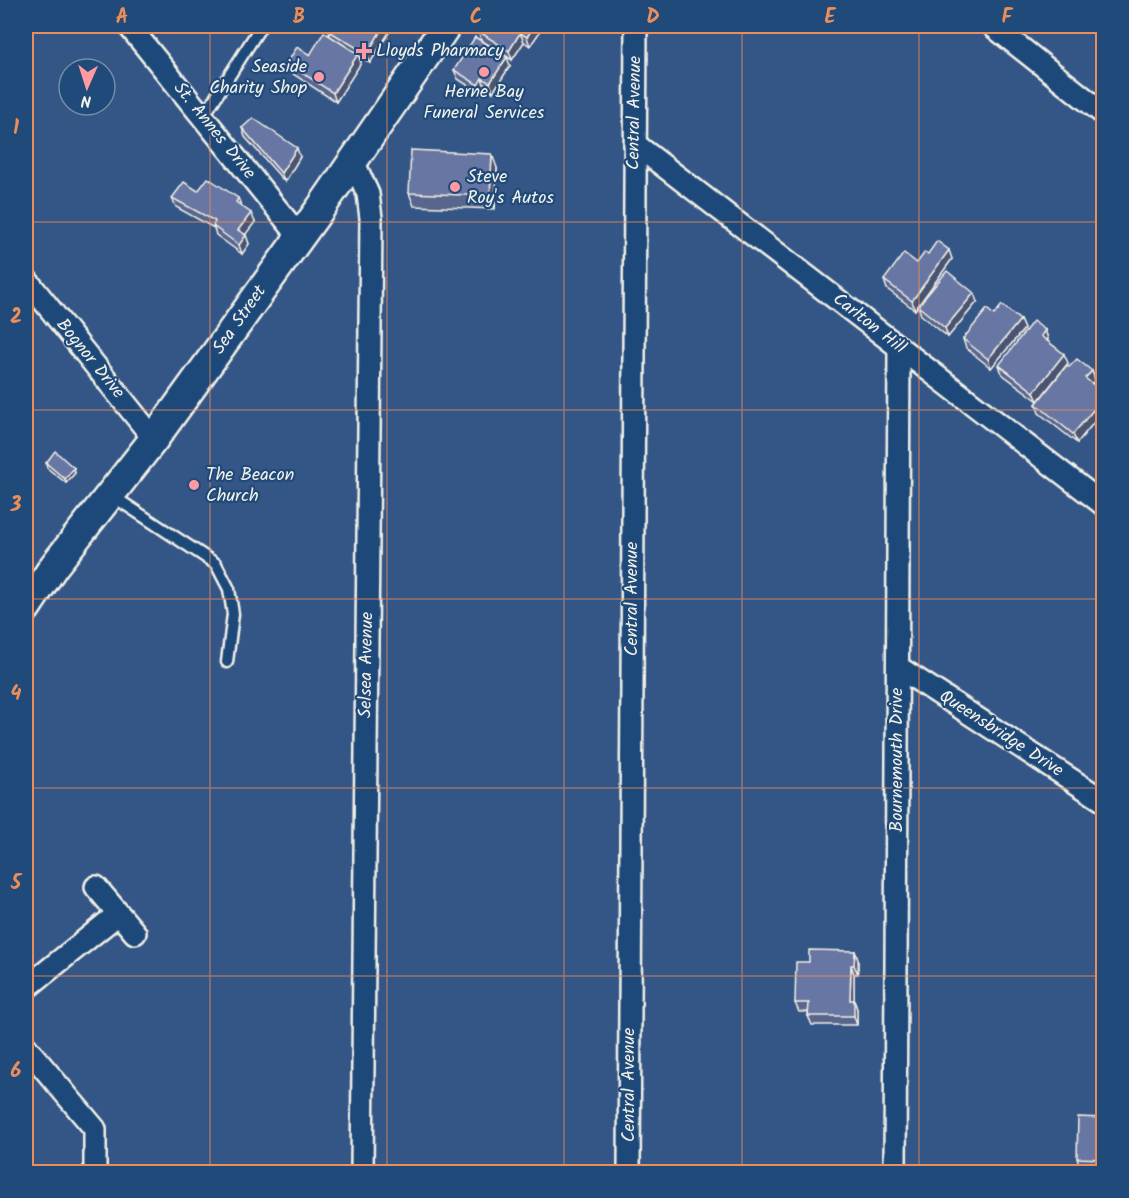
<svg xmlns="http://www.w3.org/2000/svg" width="1129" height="1198" font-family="Kalam,sans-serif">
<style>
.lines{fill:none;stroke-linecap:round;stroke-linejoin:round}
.service-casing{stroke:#f4f1e8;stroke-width:15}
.minor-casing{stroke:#f4f1e8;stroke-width:26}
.secondary-casing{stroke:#f4f1e8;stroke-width:33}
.service{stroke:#1f4a7a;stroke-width:10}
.minor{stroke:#1f4a7a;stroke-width:21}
.secondary{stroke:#1f4a7a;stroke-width:28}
.wall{fill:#59658c;stroke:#f4f1e8;stroke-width:1.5}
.shaded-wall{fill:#485372;stroke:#f4f1e8;stroke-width:1.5}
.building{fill:#6776a3;stroke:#f4f1e8;stroke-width:1.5}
.grid{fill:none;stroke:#ec8e59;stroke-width:1.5;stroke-opacity:0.55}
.poi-dot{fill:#ff9aa2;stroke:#1f4a7a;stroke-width:2}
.labels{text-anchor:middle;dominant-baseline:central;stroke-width:4.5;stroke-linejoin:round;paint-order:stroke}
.poi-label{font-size:18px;fill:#f4f1e8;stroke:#1f4a7a;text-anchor:start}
.street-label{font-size:18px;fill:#f4f1e8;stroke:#1f4a7a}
.neatline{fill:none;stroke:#ec8e59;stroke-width:2}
.grid-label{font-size:20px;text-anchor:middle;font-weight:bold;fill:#ec8e59}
</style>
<rect width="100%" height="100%" fill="#345686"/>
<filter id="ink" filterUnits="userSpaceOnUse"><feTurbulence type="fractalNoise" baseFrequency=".0167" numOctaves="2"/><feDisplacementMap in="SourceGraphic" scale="12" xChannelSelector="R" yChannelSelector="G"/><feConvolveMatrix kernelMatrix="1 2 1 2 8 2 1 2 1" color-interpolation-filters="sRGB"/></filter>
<g filter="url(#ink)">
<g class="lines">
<g class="service-casing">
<g id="service">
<path d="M203,117L261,26"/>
<path d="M111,495L216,564L229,589L233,614L227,662"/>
</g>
</g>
<g class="minor-casing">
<g id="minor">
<path d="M129,26L299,236"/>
<path d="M993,26L1104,114"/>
<path d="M635,144L1104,505"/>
<path d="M353,161L368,194L371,218L362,1172"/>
<path d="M26,279L154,439"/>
<path d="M898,667L1104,801"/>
<path d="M96,887L135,933"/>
<path d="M26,988L118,914"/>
<path d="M26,1047L95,1129V1172"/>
<path d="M629,1172L636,26"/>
<path d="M895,1172L899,347"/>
</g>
</g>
<g class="secondary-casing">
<path id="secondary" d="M26,608L54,566L154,439L320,209L446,26"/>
</g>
<use href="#service" class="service"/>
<use href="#minor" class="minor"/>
<use href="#secondary" class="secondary"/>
</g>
<g class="wall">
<path d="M332,26H393L370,63L359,56L361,63L336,102L290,72L287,63L310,55L330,36L329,31Z"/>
<path d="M481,26H536L539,33L530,46L524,42L512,60L481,40L478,31Z"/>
<path d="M510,66L493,92L485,87L481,94L458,79L454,70Z"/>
<path d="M242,128L300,157L285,182L245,137Z"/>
<path d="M497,168L495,209L414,206L409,193Z"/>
<path d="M198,191L238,198L241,205L255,222L245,234L249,244L242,254L216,235L214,228L176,207L172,198Z"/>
<path d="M928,254L952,259L915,310L887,289L884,280L917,263Z"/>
<path d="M977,302L948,337L921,315L918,306Z"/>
<path d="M1020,320L1024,329L991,368L966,348L963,339Z"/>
<path d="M1045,330L1048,339L1047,340L1068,363L1038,401L1002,374L999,365Z"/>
<path d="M1069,367L1092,371L1095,380L1092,383L1104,393V410L1077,443L1039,413L1036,404Z"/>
<path d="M1104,429V454L1098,449L1095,440Z"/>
<path d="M46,463L74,468L75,473L66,483L47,468Z"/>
<path d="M855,951L858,960V974H854V1000L857,1009V1025H812L808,1016V1012H799L795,1003L809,962Z"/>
<path d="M1104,1118V1168L1080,1167L1077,1158Z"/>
</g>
<g class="shaded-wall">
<path d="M381,26H393L370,63L367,54L382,29Z"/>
<path d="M534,26H536L539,33L530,46L527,37Z"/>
<path d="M520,33L524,42L512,60L509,51Z"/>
<path d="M358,54L361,63L336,102L333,93Z"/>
<path d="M507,57L510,66L493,92L490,83Z"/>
<path d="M482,78L485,87L481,94L478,85Z"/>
<path d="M297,148L300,157L285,182L281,173Z"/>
<path d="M492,154L497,168L495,209L490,196Z"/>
<path d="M251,213L255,222L242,239L238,230Z"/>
<path d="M246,235L249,244L242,254L239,245Z"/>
<path d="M949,250L952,259L915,310L912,301Z"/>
<path d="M974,293L977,302L948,337L945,328Z"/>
<path d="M1020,320L1024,329L991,368L988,359Z"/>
<path d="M1045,330L1048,339L1044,345L1041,336Z"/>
<path d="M1064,354L1068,363L1038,401L1034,392Z"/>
<path d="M1092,371L1095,380L1089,387L1085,378Z"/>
<path d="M1104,397V410L1077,443L1073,434Z"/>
<path d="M74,468L75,473L66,483L65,479Z"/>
<path d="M855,951L858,960V974L854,965Z"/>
<path d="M851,965L854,974V1000L857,1009V1025L854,1016L850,1000Z"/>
</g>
<g class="building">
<path d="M332,26H376L382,29L367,54L329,31Z"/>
<path d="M481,26H534L527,37L520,33L509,51L478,31Z"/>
<path d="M324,32L358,54L333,93L287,63L297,47L310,55Z"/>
<path d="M475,37L507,57L490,83L482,78L478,85L454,70Z"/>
<path d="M253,118L297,148L281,173L242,128Z"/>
<path d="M411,150L492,154L490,196L409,193Z"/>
<path d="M208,178L238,198L236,202L251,213L238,230L246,235L239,245L213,226L215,221L172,198L184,182L198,191Z"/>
<path d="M937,241L949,250L912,301L884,280L904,253L917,263L925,252L928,254Z"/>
<path d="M947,271L974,293L945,328L918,306Z"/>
<path d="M1002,305L1020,320L988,359L963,339L987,309L994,315Z"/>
<path d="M1033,321L1045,330L1041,336L1064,354L1034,392L999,365Z"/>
<path d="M1077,359L1092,371L1085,378L1104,393V397L1073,434L1036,404L1067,365L1069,367Z"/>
<path d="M1104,429V447L1095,440Z"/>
<path d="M55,451L74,468L65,479L46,463Z"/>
<path d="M809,950L855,951L854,965H851L850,1000H854V1016H808L809,1003H795L796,962H809Z"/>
<path d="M1078,1117L1104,1118V1159L1077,1158Z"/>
</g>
</g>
<path class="grid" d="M210,26V1172M387,26V1172M564,26V1172M742,26V1172M919,26V1172M26,222H1104M26,410H1104M26,599H1104M26,788H1104M26,976H1104"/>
<g class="poi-dot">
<path d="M361 42h6v6h6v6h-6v6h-6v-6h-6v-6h6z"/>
<circle cx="484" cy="72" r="6"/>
<circle cx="319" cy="77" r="6"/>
<circle cx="455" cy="187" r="6"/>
<circle cx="194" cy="485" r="6"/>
</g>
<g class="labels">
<g class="poi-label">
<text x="376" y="51">Lloyds Pharmacy</text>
<text x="307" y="67" text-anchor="end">Seaside<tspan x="307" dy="21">Charity Shop</tspan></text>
<text x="484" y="92" text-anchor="middle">Herne Bay<tspan x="484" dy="21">Funeral Services</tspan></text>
<text x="467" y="177">Steve<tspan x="467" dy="21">Roy's Autos</tspan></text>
<text x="206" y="475">The Beacon<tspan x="206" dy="21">Church</tspan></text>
</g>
<g class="street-label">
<text transform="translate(635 113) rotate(-89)">Central Avenue</text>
<text transform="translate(214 131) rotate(51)">St. Annes Drive</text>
<text transform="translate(240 320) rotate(-55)">Sea Street</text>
<text transform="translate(869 324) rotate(38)">Carlton Hill</text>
<text transform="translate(90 359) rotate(51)">Bognor Drive</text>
<text transform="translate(632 599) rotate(-90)">Central Avenue</text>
<text transform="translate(367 665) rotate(-89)">Selsea Avenue</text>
<text transform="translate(1001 734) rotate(33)">Queensbridge Drive</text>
<text transform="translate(897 760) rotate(-90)">Bournemouth Drive</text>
<text transform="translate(629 1085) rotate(-90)">Central Avenue</text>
</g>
</g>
<rect width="1129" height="1198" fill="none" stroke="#1f4a7a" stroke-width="66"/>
<g transform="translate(87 87) rotate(183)"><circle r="28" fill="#1f4a7a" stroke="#748da6" stroke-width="1.5"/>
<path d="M0-4.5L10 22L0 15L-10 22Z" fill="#ff9aa2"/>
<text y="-9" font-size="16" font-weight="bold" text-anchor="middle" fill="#f4f1e8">N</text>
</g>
<rect x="33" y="33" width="1063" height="1132" class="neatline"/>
<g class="grid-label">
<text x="122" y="23">A</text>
<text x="299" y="23">B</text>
<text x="476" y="23">C</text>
<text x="653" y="23">D</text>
<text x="830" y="23">E</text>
<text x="1007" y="23">F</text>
<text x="16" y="134">1</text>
<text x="16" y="323">2</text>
<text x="16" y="511">3</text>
<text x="16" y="700">4</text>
<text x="16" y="889">5</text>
<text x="16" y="1077">6</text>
</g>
</svg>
